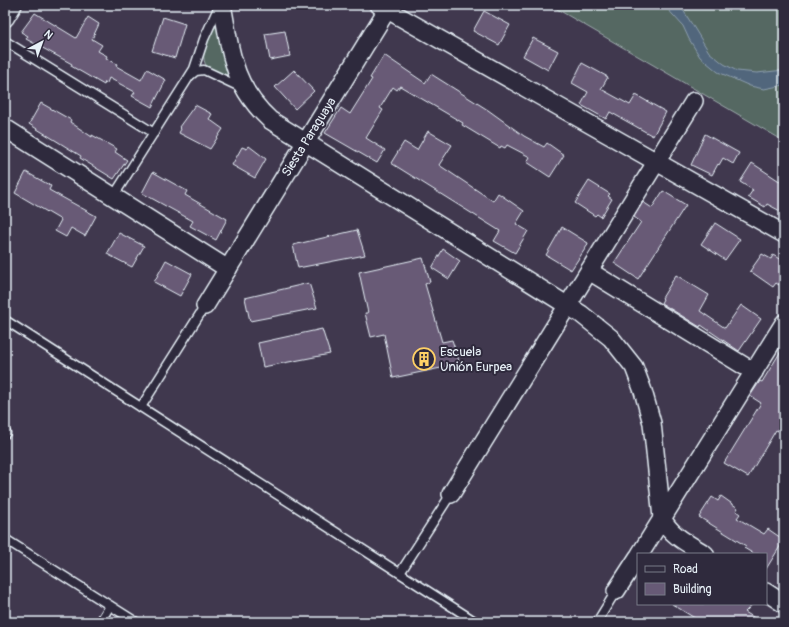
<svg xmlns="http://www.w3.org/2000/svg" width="789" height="627" font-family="Pangolin,sans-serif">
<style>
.grass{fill:#546862;stroke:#9eacad}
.water{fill:#51667c;stroke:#8d9eae}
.building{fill:#675a76;stroke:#e8f1f8}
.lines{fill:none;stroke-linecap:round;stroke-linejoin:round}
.lane-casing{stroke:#e8f1f8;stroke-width:11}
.street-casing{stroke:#e8f1f8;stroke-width:20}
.lane{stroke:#2f2a3d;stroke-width:8}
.street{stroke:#2f2a3d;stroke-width:17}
.labels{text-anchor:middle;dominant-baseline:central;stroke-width:4;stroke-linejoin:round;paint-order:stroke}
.street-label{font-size:13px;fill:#e8f1f8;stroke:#2f2a3d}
.poi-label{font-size:13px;fill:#e8f1f8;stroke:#2f2a3d;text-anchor:start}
</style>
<rect width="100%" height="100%" fill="#40384e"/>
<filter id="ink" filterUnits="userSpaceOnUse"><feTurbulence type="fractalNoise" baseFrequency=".025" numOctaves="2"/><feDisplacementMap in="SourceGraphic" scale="8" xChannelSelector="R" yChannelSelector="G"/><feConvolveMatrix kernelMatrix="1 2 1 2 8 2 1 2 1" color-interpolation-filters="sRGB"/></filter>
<g filter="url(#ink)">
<g class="grass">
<path d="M550,5H784V141Z"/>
<path d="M217,26L229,74L226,75C221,74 212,72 208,68C198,57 207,33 217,26Z"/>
</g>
<path class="water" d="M664,5H680L709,52L724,64L737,71L757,73L784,70V85L764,89L750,86L718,72L700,57L689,39L683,26Z"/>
<g class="building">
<path d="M484,11L510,25L499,45L473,31Z"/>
<path d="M35,13L76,38L88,17L99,24L92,39L102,45L98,51L107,56L106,58L117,64L116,66L141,80L147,69L166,80L152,107L132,96L135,92L109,78L107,83L105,82L104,85L71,66L72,64L26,39L28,36L21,32Z"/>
<path d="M163,17L185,24L175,58L152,51Z"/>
<path d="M285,31L290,56L270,60L265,34Z"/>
<path d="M533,38L558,51L548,70L523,56Z"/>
<path d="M384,55L425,83L431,74L488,110L524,136L544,147L547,143L564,155L550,177L527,162L530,157L507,145L505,148L501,146L500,148L462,125L463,123L400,86L397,90L393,87L380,108L383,110L366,138L385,150L377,163L325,133L341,108L350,114L372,79L370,78Z"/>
<path d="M582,63L608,77L601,89L630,105L636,95L666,112L653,136L610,112L606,119L581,105L588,92L572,83Z"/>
<path d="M294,70L314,91L295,109L275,87Z"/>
<path d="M41,103L71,120L70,122L92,137V135L117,149L115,152L127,160L114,179L80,158L81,156L29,124Z"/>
<path d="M195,105L212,114L209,119L223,129L210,149L179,133L181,129L179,127Z"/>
<path d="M428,131L452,145L439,165L493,201L498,193L524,211L516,224L528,231L515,253L494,241L500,231L391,163L404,142L417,150Z"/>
<path d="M705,134L739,153L733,164L723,158L719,165L718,164L712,175L691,165Z"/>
<path d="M249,146L266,159L255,178L232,165L242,147L247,149Z"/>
<path d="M752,163L784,184V213L767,204L765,207L748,197L753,190L740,182Z"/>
<path d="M26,172L51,186L49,190L96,216L85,236L71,228L66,237L55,231L61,220L15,193Z"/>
<path d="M153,172L187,191L185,195L227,219L216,240L190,226L193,221L142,193Z"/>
<path d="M589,181L610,194L608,196L612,199L601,217L597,214L595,216L575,203Z"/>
<path d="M663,191L686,205L638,279L614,263L641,222L634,217L643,202L652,208Z"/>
<path d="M715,223L740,239L725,260L701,244Z"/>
<path d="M562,227L588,243L587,246L571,270L546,255Z"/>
<path d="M357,230L365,255L298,268L293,245Z"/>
<path d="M119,233L144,246L132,267L107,254Z"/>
<path d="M443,249L460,261L449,279L432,268Z"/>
<path d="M762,254L771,259L773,255L784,262V277L779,285L776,283L773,287L750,271Z"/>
<path d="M423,258L430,282L425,284L442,342L452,340L460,364L393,378L384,334L371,337L365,313H368L359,272Z"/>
<path d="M166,260L192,274L180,296L154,282Z"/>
<path d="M676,275L709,295L700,311L725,328L741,305L761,319L739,351L701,325L700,327L661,303L663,299L662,298Z"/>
<path d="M309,283L317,308L250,321L245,298Z"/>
<path d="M322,329L330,354L263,367L258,343Z"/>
<path d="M784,346V420L778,431L776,430L748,477L724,463L761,403L750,396L760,381L762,382Z"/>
<path d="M721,496L738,508L736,511L740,514L737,518L764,534L768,529L784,540L766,569V554H754L744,548L746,546L699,517L712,497L718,501Z"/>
<path d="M672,604H753L745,612L761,622H701Z"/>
</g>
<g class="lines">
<g class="lane-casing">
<g id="lane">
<path d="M5,41L154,133"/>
<path d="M191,75L196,71L204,70L242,88"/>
<path d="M113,197L194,69L204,39L219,6"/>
<path d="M5,320L476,622"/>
<path d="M141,407L205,306"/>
<path d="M5,434L6,433"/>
<path d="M5,539L136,622"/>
<path d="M400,573L451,494"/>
<path d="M100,622L110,606"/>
<path d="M597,622L616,591"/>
</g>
</g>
<g class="street-casing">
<g id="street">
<path d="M222,5C226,24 228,45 234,63C240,85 254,105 270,120L581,314L611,338L634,367L643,391L652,423L662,518C671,536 689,544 705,554"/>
<path d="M379,5L784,234"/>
<path d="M5,18L13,5"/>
<path d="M5,128L228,269"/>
<path d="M589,271L754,372"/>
<path d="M205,306L390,5"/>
<path d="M451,494L694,101"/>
<path d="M640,554L784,323"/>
<path d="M616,591L638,557"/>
<path d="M766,592L784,604"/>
</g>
</g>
<use href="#lane" class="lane"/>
<use href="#street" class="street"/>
</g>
</g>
<defs>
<g id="building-ring" transform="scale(1.15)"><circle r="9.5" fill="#2f2a3d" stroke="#ffd166" stroke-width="1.5"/><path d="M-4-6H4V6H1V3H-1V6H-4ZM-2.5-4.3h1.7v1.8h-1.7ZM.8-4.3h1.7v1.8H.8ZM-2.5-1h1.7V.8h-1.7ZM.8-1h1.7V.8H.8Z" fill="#ffd166"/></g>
</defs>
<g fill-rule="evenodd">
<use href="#building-ring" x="424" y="359"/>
</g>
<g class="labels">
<g class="street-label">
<text transform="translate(309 137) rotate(-58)">Siesta Paraguaya</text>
</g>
<g class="poi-label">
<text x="440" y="352">Escuela<tspan x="440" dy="15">Unión Eurpea</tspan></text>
</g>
</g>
<rect width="789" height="627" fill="none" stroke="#2f2a3d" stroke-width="20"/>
<rect x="10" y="10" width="769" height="607" fill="none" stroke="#e8f1f8" stroke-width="1.5" filter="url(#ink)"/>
<rect x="637" y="553" width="130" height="52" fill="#2f2a3d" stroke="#797a88"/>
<rect x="645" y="566" width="20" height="6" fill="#2f2a3d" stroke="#797a88"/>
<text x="673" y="573" font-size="12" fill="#e8f1f8">Road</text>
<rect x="645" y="583" width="20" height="12" fill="#675a76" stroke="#797a88"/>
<text x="673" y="593" font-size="12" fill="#e8f1f8">Building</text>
<g transform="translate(42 42) rotate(41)" stroke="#2f2a3d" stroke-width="3" paint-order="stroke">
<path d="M0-3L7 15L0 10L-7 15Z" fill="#e8f1f8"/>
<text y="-6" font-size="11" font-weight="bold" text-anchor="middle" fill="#e8f1f8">N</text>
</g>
</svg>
